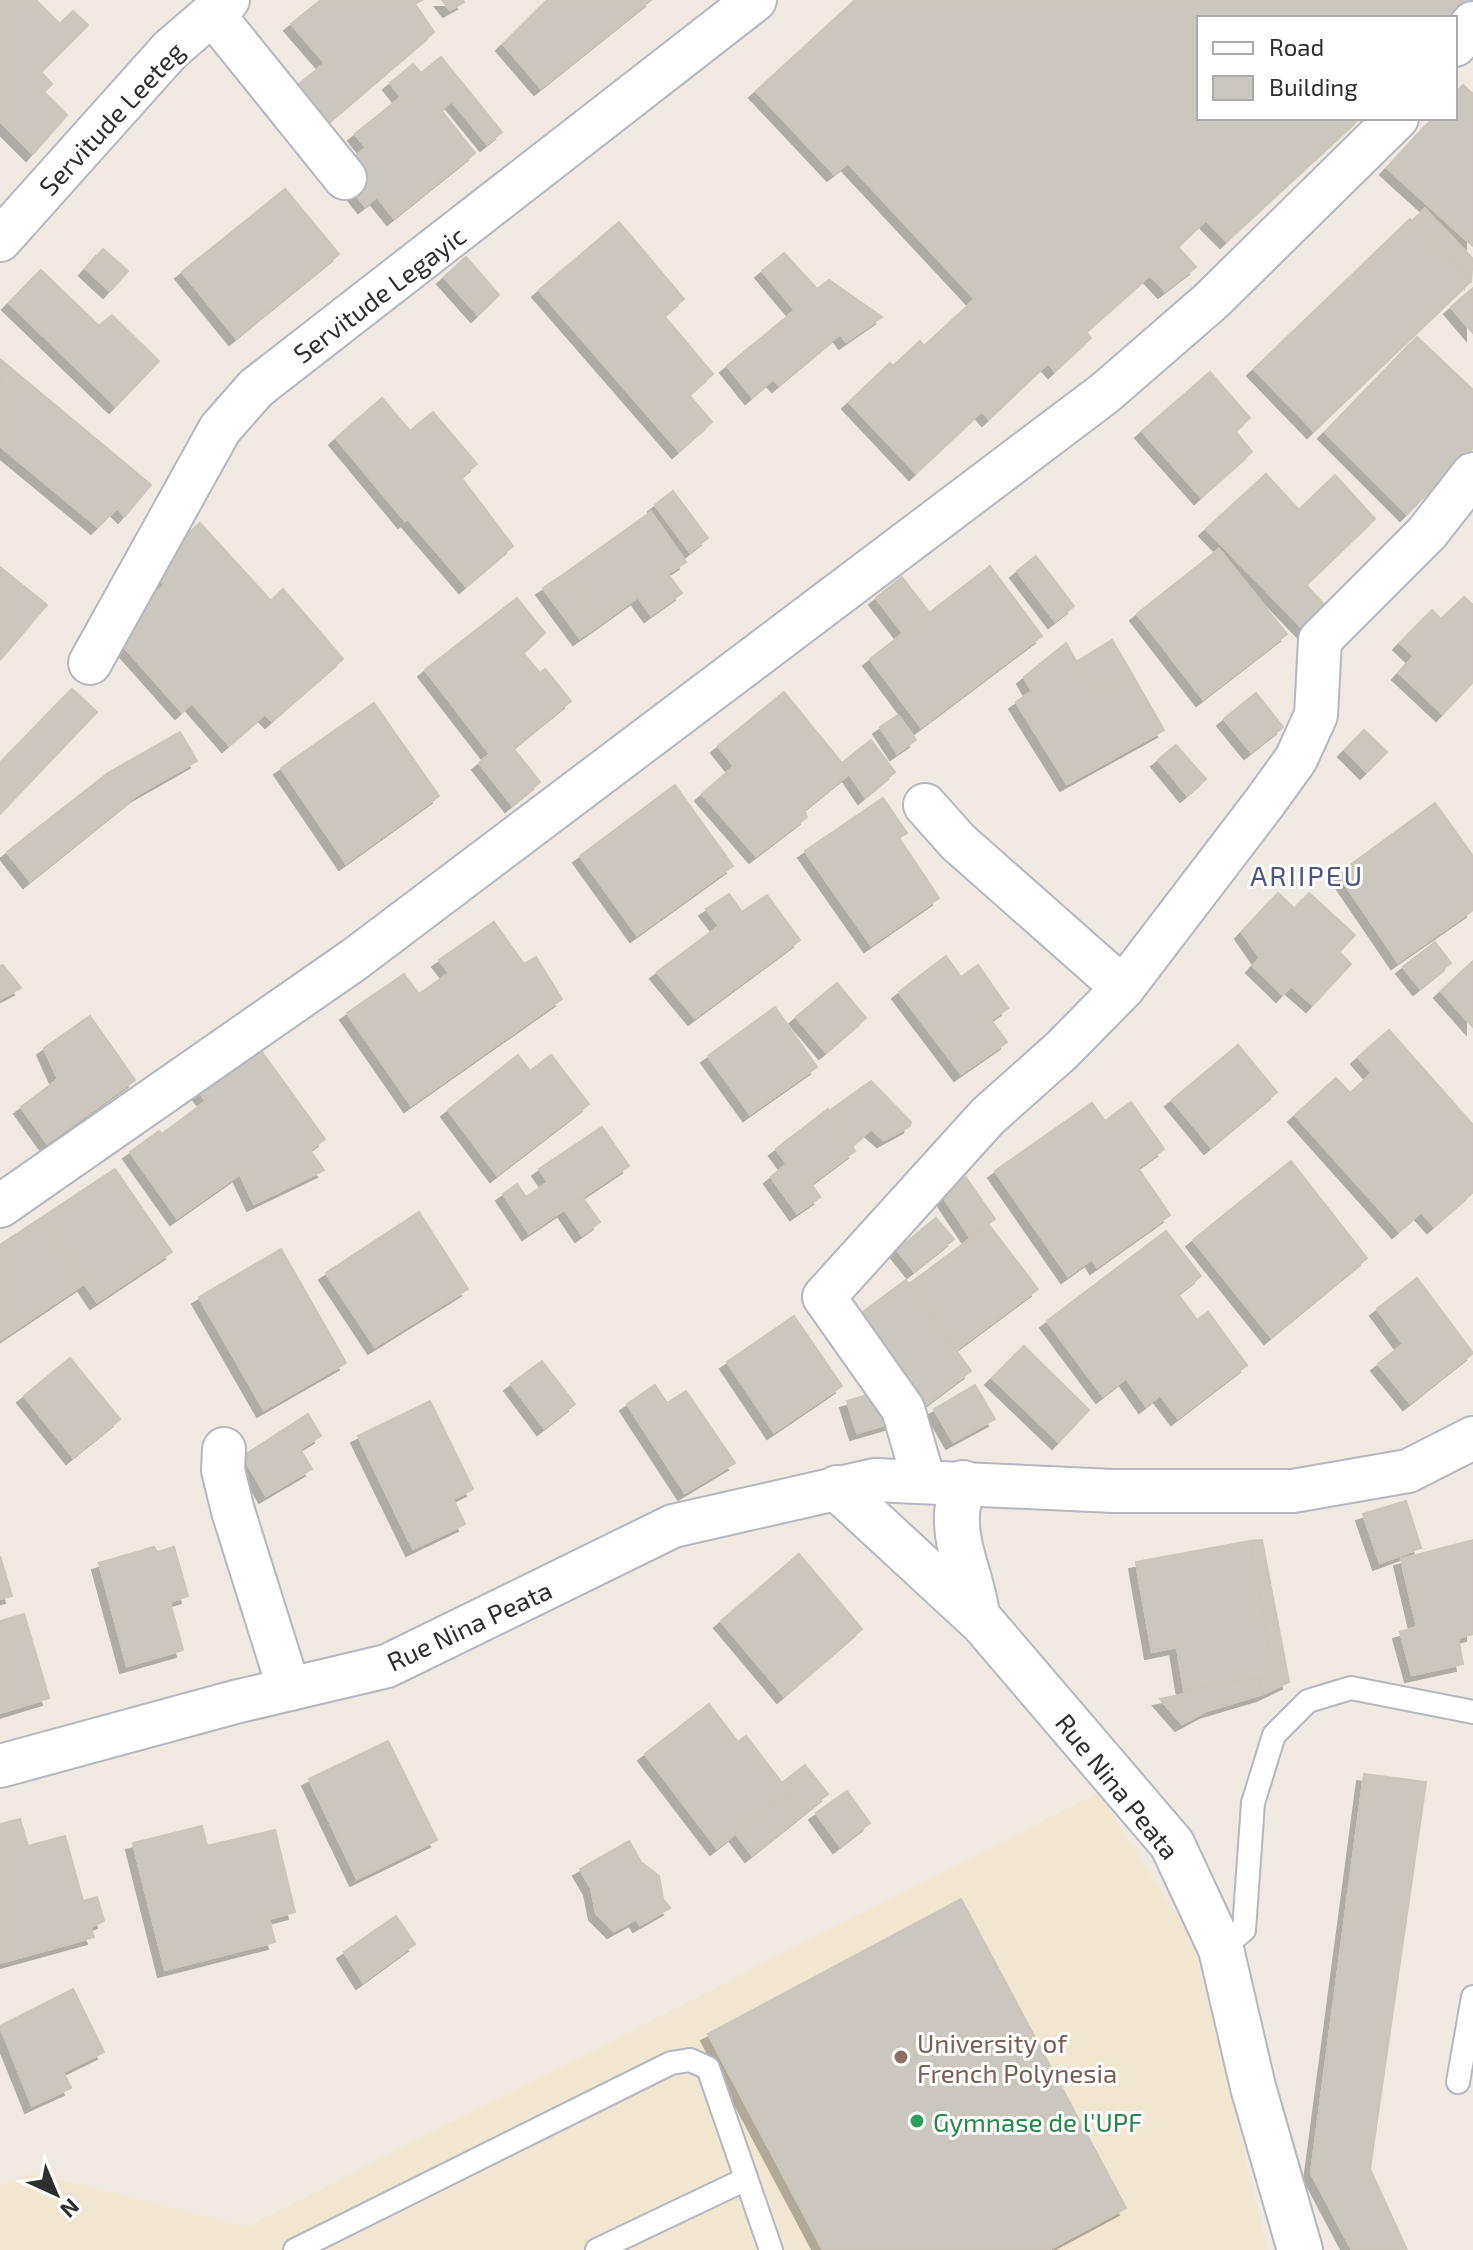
<svg xmlns="http://www.w3.org/2000/svg" width="1473" height="2250" font-family="'Exo 2',sans-serif">
<style>
.education{fill:#f0e6d1}
.building{fill:#cbc7bf;stroke:#cbc5ba;stroke-width:2;filter:url(#shadow)}
.lines{fill:none;stroke-linecap:round;stroke-linejoin:round}
.lane-casing{stroke:#b4b7c1;stroke-width:26}
.street-casing{stroke:#b4b7c1;stroke-width:46}
.secondary-casing{stroke:#b4b7c1;stroke-width:48}
.lane{stroke:#fff;stroke-width:22}
.street{stroke:#fff;stroke-width:42}
.secondary{stroke:#fff;stroke-width:44}
.education-dot{fill:#8d6e63;stroke:#fff;stroke-width:3}
.leisure-dot{fill:#2e9e5b;stroke:#fff;stroke-width:3}
.labels{text-anchor:middle;dominant-baseline:central;stroke-width:6;stroke-linejoin:round;paint-order:stroke}
.street-label{font-size:26px;fill:#2e2e2e;stroke:#fff}
.education-label{font-size:26px;fill:#785e54;stroke:#fff;text-anchor:start}
.leisure-label{font-size:26px;fill:#27864d;stroke:#fff;text-anchor:start}
.neighbourhood-label{font-size:28px;letter-spacing:2px;fill:#4d5680;stroke:#fff}
</style>
<defs>
<filter id="shadow"><feDropShadow dx="-7" dy="7" stdDeviation="0" flood-color="#0004"/></filter>
</defs>
<rect width="100%" height="100%" fill="#efe9e1"/>
<path class="education" d="M1098,1793L1193,1940L1268,2250H0V2184L35,2173L247,2227Z"/>
<g class="building">
<path d="M0,0H36L60,24L73,11L88,25L41,72L52,84L44,92L67,115L33,154L0,121Z"/>
<path d="M321,0H422L415,4L434,32L324,126L293,89L325,63L291,24Z"/>
<path d="M442,0H463L464,2L450,10Z"/>
<path d="M547,0H651L541,88L503,44Z"/>
<path d="M855,0H1473V10L1455,18H1199V118H1360L1227,241L1206,220L1178,247L1196,267L1165,291L1150,275L1086,332L1091,338L1055,371L1048,363L989,419L982,411L916,473L849,402L890,363L893,366L920,341L924,346L975,299L848,163L834,174L756,91Z"/>
<path d="M441,57L502,132L487,144L452,101L441,110L475,153L394,218L377,197L365,206L346,182L344,165L366,148L355,134L401,97L390,83L413,64L421,73Z"/>
<path d="M1463,85L1473,94V246L1387,168L1433,118H1455V93Z"/>
<path d="M285,189L339,254L236,338L182,272Z"/>
<path d="M1425,209L1473,259L1471,281L1412,221Z"/>
<path d="M1410,219L1471,281L1314,431L1254,369Z"/>
<path d="M619,222L684,299L664,316L713,374L689,395L712,422L679,451L539,290Z"/>
<path d="M103,249L128,271L110,291L86,269Z"/>
<path d="M784,253L817,289L829,280L882,317L846,342L840,334L779,385L773,379L752,397L727,366L795,310L762,271Z"/>
<path d="M466,257L499,295L478,315L444,277Z"/>
<path d="M41,270L99,326L112,315L159,361L116,406L9,303Z"/>
<path d="M1473,288V333L1451,307Z"/>
<path d="M1417,337L1473,390V448L1407,514L1325,432Z"/>
<path d="M1,360L151,485L125,516L117,508L98,527L0,446Z"/>
<path d="M1210,372L1250,418L1235,431L1252,452L1201,497L1142,431Z"/>
<path d="M382,398L410,431L433,412L477,464L461,477L513,546L466,586L408,519L405,521L336,438Z"/>
<path d="M1266,474L1299,510L1335,475L1375,519L1306,585L1332,613L1309,635L1206,529Z"/>
<path d="M673,491L708,538L690,552L655,505Z"/>
<path d="M651,512L686,562L668,574L682,593L651,615L638,597L600,624L564,574Z"/>
<path d="M200,523L271,601L283,589L343,659L272,721L265,714L229,745L192,703L182,712L111,632L165,585L150,569Z"/>
<path d="M1219,549L1287,634L1203,699L1137,614Z"/>
<path d="M1036,556L1074,606L1055,621L1017,571Z"/>
<path d="M990,566L1042,636L921,727L870,659Z"/>
<path d="M0,567L47,605L0,660Z"/>
<path d="M564,574L600,624L580,638L543,588Z"/>
<path d="M902,577L929,612L903,633L876,598Z"/>
<path d="M1464,597L1473,605V682L1443,714L1399,673L1414,656L1400,643L1432,610L1441,619Z"/>
<path d="M517,598L545,633L523,653L540,673L545,669L571,701L513,748L540,782L512,805L479,763L490,754L425,670Z"/>
<path d="M1112,640L1132,674L1095,695L1076,662Z"/>
<path d="M1066,643L1095,695L1132,674L1164,730L1067,784L1016,702L1032,691L1024,677Z"/>
<path d="M72,689L97,712L0,814V763Z"/>
<path d="M784,692L850,773L804,810L807,817L756,856L702,794L734,766L718,746Z"/>
<path d="M1256,693L1283,727L1251,752L1224,719Z"/>
<path d="M374,703L439,796L346,863L281,768Z"/>
<path d="M898,715L916,740L897,753L880,727Z"/>
<path d="M1364,730L1387,752L1367,772L1345,750Z"/>
<path d="M180,732L197,761L137,795L30,881L7,852L108,773Z"/>
<path d="M871,740L895,772L865,797L842,763Z"/>
<path d="M1176,745L1206,779L1187,795L1158,760Z"/>
<path d="M675,785L733,866L637,935L580,856Z"/>
<path d="M883,798L907,833L899,838L939,898L871,945L805,851Z"/>
<path d="M1435,803L1473,856V910L1398,962L1338,874Z"/>
<path d="M1278,893L1295,909L1309,893L1355,935L1339,952L1351,964L1313,1005L1291,986L1283,995L1253,966L1260,958L1242,932Z"/>
<path d="M729,894L742,912L767,895L800,940L695,1018L657,972L719,926L706,909Z"/>
<path d="M494,922L524,964L536,957L562,999L411,1105L347,1013L404,974L419,994L449,973L439,960Z"/>
<path d="M1435,942L1451,963L1420,988L1403,967Z"/>
<path d="M946,956L961,977L978,965L1008,1008L991,1020L1007,1042L961,1074L899,992Z"/>
<path d="M1473,961V1027L1441,991Z"/>
<path d="M3,965L21,988L0,999V966Z"/>
<path d="M837,983L866,1018L826,1052L796,1017Z"/>
<path d="M775,1007L817,1067L750,1114L708,1056Z"/>
<path d="M90,1016L135,1080L47,1143L21,1107L58,1079L44,1048Z"/>
<path d="M1389,1030L1473,1125V1192L1434,1226L1421,1212L1399,1231L1295,1115L1336,1078L1350,1093L1372,1073L1358,1057Z"/>
<path d="M1238,1045L1277,1092L1211,1147L1172,1100Z"/>
<path d="M259,1048L325,1139L310,1150L324,1170L254,1204L240,1174L177,1218L130,1152L159,1131L162,1134L206,1101L199,1092Z"/>
<path d="M518,1055L530,1071L551,1055L589,1104L497,1175L448,1110Z"/>
<path d="M871,1081L911,1122L910,1126L884,1140L871,1129L811,1184L820,1197L797,1213L771,1177L787,1164L776,1149Z"/>
<path d="M1131,1102L1164,1149L1138,1168L1170,1215L1097,1267L1092,1259L1068,1276L995,1171L1092,1103L1105,1121Z"/>
<path d="M828,1109L855,1151L811,1184L820,1197L797,1213L771,1177L787,1164L776,1149Z"/>
<path d="M602,1127L629,1166L529,1233L503,1194L517,1184L526,1197L548,1182L539,1169Z"/>
<path d="M1291,1161L1367,1258L1271,1337L1193,1240Z"/>
<path d="M115,1169L172,1252L97,1302L41,1218Z"/>
<path d="M960,1169L995,1219L970,1237L936,1186Z"/>
<path d="M582,1197L600,1222L582,1235L565,1210Z"/>
<path d="M419,1212L468,1289L375,1347L326,1273Z"/>
<path d="M41,1218L85,1283L0,1340V1245Z"/>
<path d="M936,1218L954,1239L914,1271L897,1250Z"/>
<path d="M989,1225L1038,1289L957,1349L909,1284Z"/>
<path d="M1166,1231L1201,1276L1178,1294L1197,1320L1208,1312L1247,1365L1178,1418L1160,1395L1146,1406L1126,1378L1103,1396L1047,1321Z"/>
<path d="M281,1249L346,1363L264,1410L199,1297Z"/>
<path d="M1417,1278L1473,1353L1410,1403L1378,1364L1403,1344L1377,1309Z"/>
<path d="M906,1280L971,1371L919,1410L852,1320Z"/>
<path d="M794,1316L842,1386L774,1432L727,1362Z"/>
<path d="M1024,1346L1089,1410L1059,1442L992,1378Z"/>
<path d="M70,1358L120,1419L73,1457L24,1396Z"/>
<path d="M542,1361L575,1404L544,1428L511,1384Z"/>
<path d="M655,1385L667,1403L686,1391L735,1463L685,1493L627,1404Z"/>
<path d="M975,1385L995,1419L953,1442L934,1409Z"/>
<path d="M884,1390L895,1422L857,1433L847,1401Z"/>
<path d="M430,1401L473,1489L453,1499L465,1524L413,1549L358,1436Z"/>
<path d="M308,1414L321,1436L300,1449L312,1469L266,1496L243,1456Z"/>
<path d="M1406,1501L1421,1548L1380,1563L1363,1514Z"/>
<path d="M1262,1540L1289,1682L1263,1694L1259,1678L1273,1676L1250,1541Z"/>
<path d="M1473,1540V1634L1458,1638L1463,1664L1412,1675L1400,1632L1417,1627L1401,1559Z"/>
<path d="M1250,1541L1273,1676L1184,1690L1177,1647L1152,1652L1136,1562Z"/>
<path d="M154,1547L157,1552L174,1547L188,1596L170,1602L183,1650L127,1666L99,1563Z"/>
<path d="M799,1554L862,1629L784,1696L721,1621Z"/>
<path d="M0,1556L12,1596L0,1599Z"/>
<path d="M24,1614L49,1698L0,1713V1621Z"/>
<path d="M1259,1678L1263,1694L1206,1711L1182,1724L1160,1699L1185,1694L1184,1690Z"/>
<path d="M709,1704L738,1742L746,1736L789,1792L717,1848L645,1754Z"/>
<path d="M388,1741L437,1840L357,1879L309,1779Z"/>
<path d="M805,1765L828,1794L802,1815L785,1795L789,1792L782,1783Z"/>
<path d="M1364,1774L1426,1782L1370,2169L1407,2250H1352L1311,2173Z"/>
<path d="M847,1791L870,1823L840,1846L816,1813Z"/>
<path d="M785,1795L802,1815L752,1855L736,1834Z"/>
<path d="M20,1819L28,1846L65,1836L83,1901L97,1897L104,1921L90,1927L94,1937L0,1963V1824Z"/>
<path d="M202,1826L207,1846L275,1830L295,1912L269,1919L275,1942L165,1970L133,1843Z"/>
<path d="M629,1841L641,1862L659,1876L663,1899L670,1908L640,1925L636,1919L614,1931L596,1913L591,1888L580,1869Z"/>
<path d="M961,1899L1126,2208L1048,2250H823L708,2034Z"/>
<path d="M396,1916L415,1944L363,1982L344,1952Z"/>
<path d="M73,1989L104,2052L63,2072L71,2088L32,2106L0,2026Z"/>
</g>
<g class="lines">
<g class="lane-casing">
<g id="lane">
<path d="M1221,1949L1244,1930L1253,1803L1274,1735L1308,1701L1351,1688L1473,1712"/>
<path d="M1458,2082L1473,1997"/>
<path d="M295,2250L671,2063L690,2060L708,2068L771,2250"/>
<path d="M597,2250L746,2179"/>
</g>
</g>
<g class="street-casing">
<g id="street">
<path d="M212,13L345,178"/>
<path d="M1455,45L1473,23"/>
<path d="M0,240L170,50L228,0"/>
<path d="M90,663L220,429L256,388L755,0"/>
<path d="M925,805L958,842L1123,988"/>
<path d="M0,1206L355,959L1105,393L1211,301L1397,118"/>
<path d="M224,1449L223,1470L233,1511L289,1689"/>
<path d="M924,1481L903,1409L824,1297L988,1116L1062,1050L1123,988L1265,802L1296,759L1316,715L1320,640L1427,533L1473,474"/>
<path d="M0,1766L235,1702L387,1666L673,1526L875,1480L1113,1491H1293L1408,1471L1473,1438"/>
</g>
</g>
<g class="secondary-casing">
<g id="secondary">
<path d="M963,1483C961,1494 957,1505 957,1515C955,1549 974,1583 977,1616"/>
<path d="M837,1488L983,1623L1172,1844L1221,1949L1253,2087L1300,2250"/>
</g>
</g>
<use href="#lane" class="lane"/>
<use href="#street" class="street"/>
<use href="#secondary" class="secondary"/>
</g>
<circle class="education-dot" cx="901" cy="2057" r="8"/>
<circle class="leisure-dot" cx="917" cy="2121" r="8"/>
<g class="labels">
<g class="street-label">
<text transform="translate(111 118) rotate(-47)">Servitude Leeteg</text>
<text transform="translate(379 294) rotate(-37)">Servitude Legayic</text>
<text transform="translate(469 1625) rotate(-25)">Rue Nina Peata</text>
<text transform="translate(1118 1786) rotate(51)">Rue Nina Peata</text>
</g>
<g class="education-label">
<text x="917" y="2042">University of<tspan x="917" dy="30">French Polynesia</tspan></text>
</g>
<g class="leisure-label">
<text x="933" y="2121">Gymnase de l'UPF</text>
</g>
<g class="neighbourhood-label">
<text x="1307" y="875">ARIIPEU</text>
</g>
</g>
<rect x="1197" y="16" width="260" height="104" fill="#ffffff" stroke="#ababab" stroke-width="2"/>
<rect x="1213" y="42" width="40" height="12" fill="#ffffff" stroke="#ababab" stroke-width="2"/>
<text x="1269" y="56" font-size="24" fill="#2e2e2e">Road</text>
<rect x="1213" y="76" width="40" height="24" fill="#cbc7bf" stroke="#ababab" stroke-width="2"/>
<text x="1269" y="96" font-size="24" fill="#2e2e2e">Building</text>
<g transform="translate(56 2194) rotate(136)" stroke="#ffffff" stroke-width="6" paint-order="stroke">
<path d="M0-6L14 30L0 20L-14 30Z" fill="#2e2e2e"/>
<text y="-12" font-size="22" font-weight="bold" text-anchor="middle" fill="#2e2e2e">N</text>
</g>
</svg>
